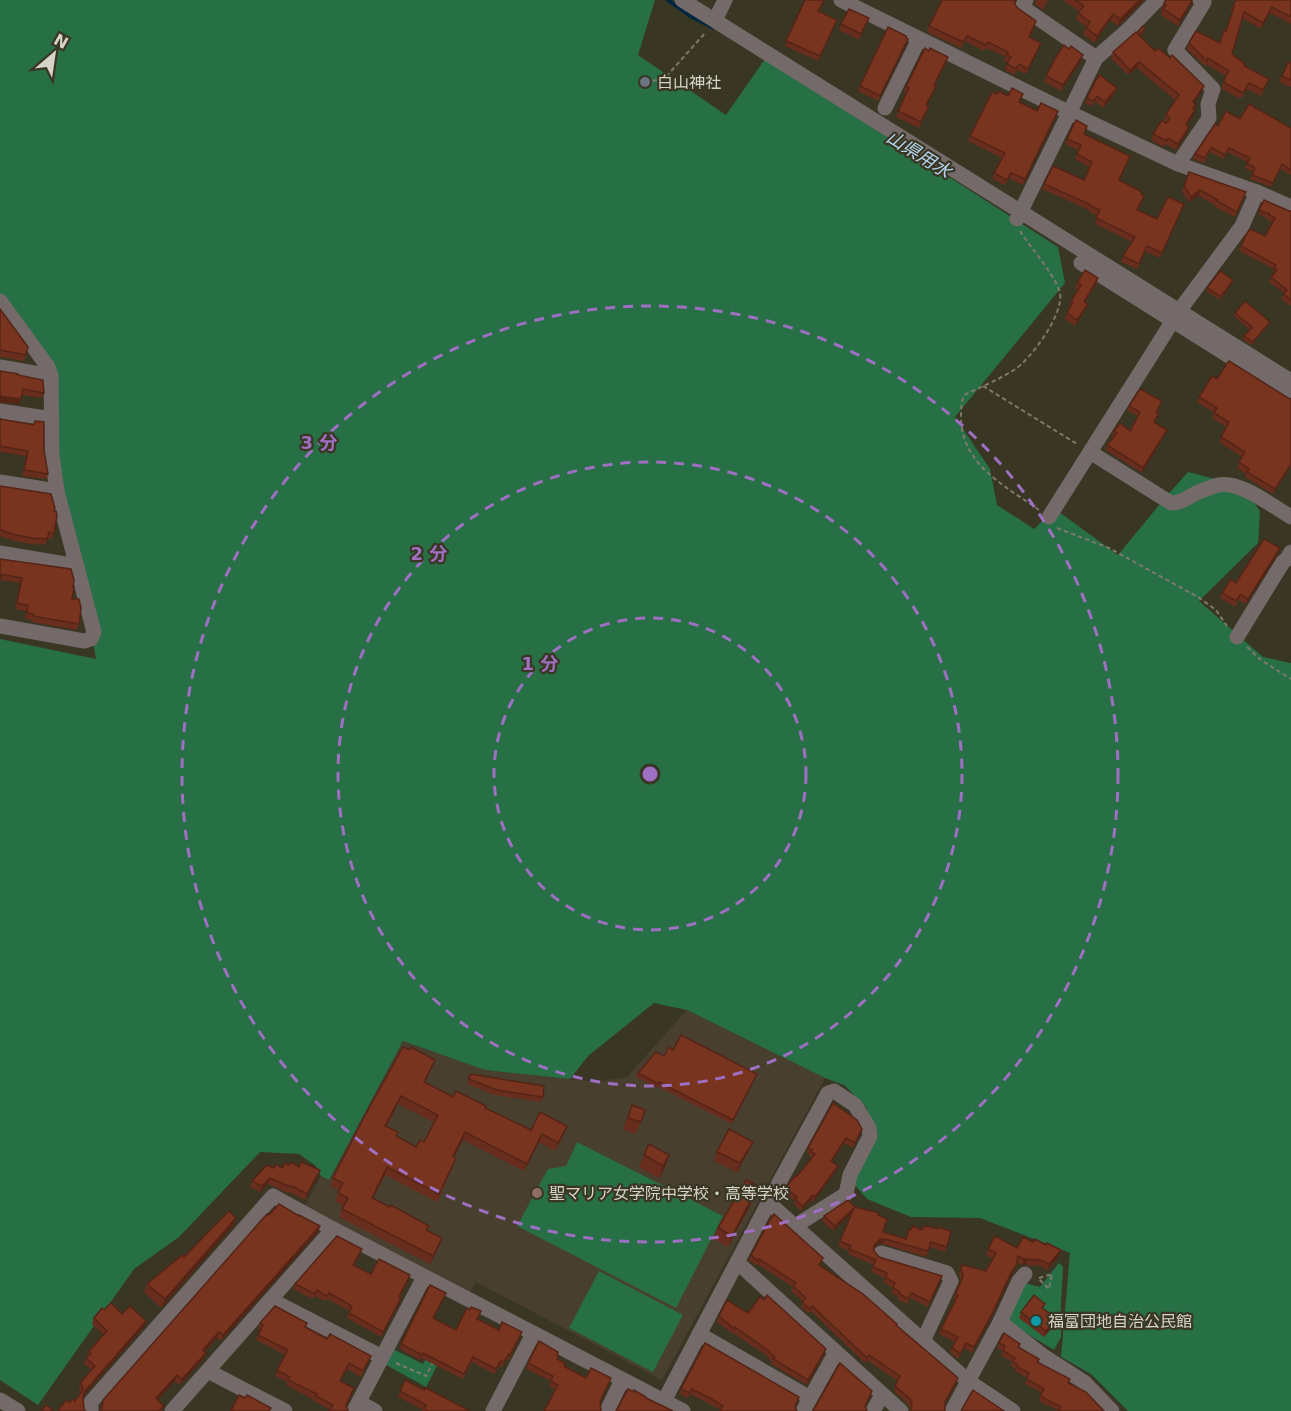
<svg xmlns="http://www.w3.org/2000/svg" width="1291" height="1411" font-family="'DejaVu Sans','Noto Sans JP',sans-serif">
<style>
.education{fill:#493f2f}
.green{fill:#276f45}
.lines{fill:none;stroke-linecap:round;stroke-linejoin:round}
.stream{stroke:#00273e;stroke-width:4}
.path{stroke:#7e7a6b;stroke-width:2;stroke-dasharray:4.5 3;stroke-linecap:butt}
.minor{stroke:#756a6a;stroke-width:15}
.wall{fill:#682d1c;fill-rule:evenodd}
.shaded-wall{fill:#552416}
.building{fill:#793420;stroke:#552416;stroke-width:1.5;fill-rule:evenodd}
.ring{fill:none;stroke:#9f6fc3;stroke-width:3;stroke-dasharray:10 8}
.worship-dot{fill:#6b7280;stroke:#3a3624;stroke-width:2}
.education-dot{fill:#8d6e63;stroke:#3a3624;stroke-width:2}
.culture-dot{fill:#0f9aa8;stroke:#3a3624;stroke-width:2}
.labels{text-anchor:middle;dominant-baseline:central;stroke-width:4.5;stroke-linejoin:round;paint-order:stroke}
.poi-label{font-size:16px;fill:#d6d3c8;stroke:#3a3624;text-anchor:start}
.water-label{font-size:18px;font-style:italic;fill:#b3d7f1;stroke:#3a3624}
.centre{fill:#9f6fc3;stroke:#3a3624;stroke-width:3}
.ring-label{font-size:18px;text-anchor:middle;font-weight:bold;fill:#9f6fc3;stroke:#3a3624;stroke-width:4.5;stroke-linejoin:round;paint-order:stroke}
</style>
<rect width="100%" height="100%" fill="#3a3624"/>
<path class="education" d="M687,1010L825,1078L662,1380L476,1282L469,1294L305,1206L321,1176L329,1180L403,1041L485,1070L596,1082L627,1077Z"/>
<g class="green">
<path d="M0,0H655L638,55L726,115L765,59L1058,247L1065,283L955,417L990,469L997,505L1034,529L1055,509L1118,555L1164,499L1188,472L1242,486L1260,511L1258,543L1199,601L1263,657L1291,663V1411H1128L1091,1374L1061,1357L1070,1253L980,1218L911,1217L867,1199L853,1183L876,1134L866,1107L844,1085L825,1078L687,1010L654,1003L588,1056L570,1079L485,1070L403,1041L329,1180L321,1176L316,1166L299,1154L260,1152L179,1237L134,1269L38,1405L0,1380V639L96,659L80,567L54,485L41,358L0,298Z"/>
<path d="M577,1142L723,1216L676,1308L517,1226L548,1169L566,1166Z"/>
<path d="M1059,1263L1063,1267L1061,1302V1337L1054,1350L1006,1321L1025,1283L1040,1287Z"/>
<path d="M599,1271L683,1315L653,1372L569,1328Z"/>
<path d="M440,1332L452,1337L426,1387L381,1362L389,1347L423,1364Z"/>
</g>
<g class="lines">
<path class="stream" d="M668,0L692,17L712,27"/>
<g class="path">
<path d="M645,82L664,79L706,32"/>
<path d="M1020,231C1030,247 1056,276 1060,293C1064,314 1031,359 1014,370C998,380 981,387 964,395C961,403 961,409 961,418C962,465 1004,485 1039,510"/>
<path d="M983,386L1077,444"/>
<path d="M1057,528L1109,548L1198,597L1216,610L1227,626"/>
<path d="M1247,647L1261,660L1291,679"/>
<path d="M1039,1278L1052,1274L1049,1289L1039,1279"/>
<path d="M396,1363L426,1376L433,1362"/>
</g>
<g class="minor">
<path d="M682,0L1291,381"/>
<path d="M841,0L1070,113L1178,164L1257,192L1291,207"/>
<path d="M1026,0L1022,7L1096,58"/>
<path d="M715,20L725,0"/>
<path d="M885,108L919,39"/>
<path d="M1178,164L1209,118L1208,104L1213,89L1175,50L1204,2L1200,0"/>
<path d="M1017,219L1096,58L1128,30L1157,0"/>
<path d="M1081,263L1291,395"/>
<path d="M0,301L48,367L51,376L52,455L57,491L94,632L91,639L84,641L0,626"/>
<path d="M0,367L51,376"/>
<path d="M0,411L52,419"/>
<path d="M1090,452L1171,503C1183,503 1190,495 1201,491C1206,489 1213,486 1219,485C1241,481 1272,506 1291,517"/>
<path d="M0,482L57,491"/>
<path d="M1049,517L1179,311L1242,226L1257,192"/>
<path d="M0,553L77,566"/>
<path d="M1237,637L1283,562L1286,560L1291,552"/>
<path d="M769,1203L968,1381L1013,1411"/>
<path d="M881,1253L947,1273L951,1281L923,1341"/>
<path d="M737,1262L901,1411"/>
<path d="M271,1300L382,1357"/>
<path d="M1000,1322L1042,1355L1084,1382L1112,1411"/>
<path d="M699,1334L810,1398"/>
<path d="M208,1371L285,1411"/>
<path d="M0,1400L18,1411"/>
<path d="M664,1401L774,1192L828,1093L834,1091L855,1105L869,1128L870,1136L850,1175L846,1194L795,1226"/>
<path d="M359,1402L375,1411"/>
<path d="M91,1411V1402L273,1196L333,1229"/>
<path d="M172,1411L333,1229L683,1411"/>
<path d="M354,1411L424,1277"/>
<path d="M493,1411L533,1334"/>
<path d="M607,1411L622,1380"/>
<path d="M803,1411L836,1352"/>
<path d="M873,1411L882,1395"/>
<path d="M952,1411L1000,1322L1019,1281L1025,1274"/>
</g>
</g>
<g class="wall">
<path d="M805,0H824L819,12L835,25L818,61L785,46Z"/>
<path d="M1036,0H1048L1043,10L1035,4Z"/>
<path d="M1063,0H1144L1118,26L1110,20L1095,43L1083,34L1086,27L1076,19L1079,11Z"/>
<path d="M1291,0V24L1270,13L1261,29L1242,18L1232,54L1245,64V66L1267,85L1261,96L1247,89L1241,99L1222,89V86L1226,76L1206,64L1205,66L1187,49L1189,43H1219L1226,31L1232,12H1230L1233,6Z"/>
<path d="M1164,3L1189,7L1178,26L1161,15L1162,11L1161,10Z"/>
<path d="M1015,5L1019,9L1036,21L1030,37L1041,43L1026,74L1017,70L1014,75L1005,70L1008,62L1004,61L1006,57L986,48L984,51L965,41L961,48L927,32L929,26Z"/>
<path d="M869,18L859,40L839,30L841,24Z"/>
<path d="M1145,29L1144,32L1140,36L1155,51L1202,91L1194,103L1196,104L1193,116L1187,125V133L1176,150L1166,144L1164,147L1151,140L1153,134L1166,123L1164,120L1166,114L1175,100L1137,68L1128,75L1111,58L1113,52L1137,33Z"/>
<path d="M905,44L878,101L858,91L860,86Z"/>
<path d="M1069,49L1083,55L1081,61L1061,91L1044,82L1046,76Z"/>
<path d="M946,63L935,85L933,91L927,105L929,106L919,128L896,117L906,94L904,92L906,87Z"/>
<path d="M1291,63V87L1279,82L1282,76Z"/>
<path d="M1117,88L1115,93L1103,108L1095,101L1092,106L1085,103L1087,98Z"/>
<path d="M997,94L1020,102L1037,111L1056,117L1023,185L1009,178L1005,185L992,179L1002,158L968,141L970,136Z"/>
<path d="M1240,119L1291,128V175L1280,169L1271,187L1250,179L1253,172L1245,168L1248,162L1227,152L1223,159L1210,152L1204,163L1193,159L1195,154L1218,126Z"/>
<path d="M1084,134L1120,180L1141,194L1142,202L1138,210L1157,219L1182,210L1160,258L1145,251L1137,269L1121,262L1123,256L1132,242L1095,224L1098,216L1089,212V210L1042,189L1044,184L1084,180L1089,167L1075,159L1079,150L1065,144L1067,139Z"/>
<path d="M1189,172L1246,192L1235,217L1215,207V205L1199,196L1189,202L1182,192Z"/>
<path d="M1264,200L1289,211H1291V306L1281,299L1284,293L1269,282L1274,273L1272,272L1274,269L1239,251L1244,238L1265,236L1272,222L1267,220L1268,219L1258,214Z"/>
<path d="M1233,280L1223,296H1222L1220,300L1206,291L1207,288Z"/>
<path d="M1077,283L1096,284L1085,302L1088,304L1085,310L1075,326L1065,319L1070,308L1069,307L1071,301L1078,291L1075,289Z"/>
<path d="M0,309L26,355L24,361L0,357Z"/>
<path d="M1235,313L1270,322L1268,325L1251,345L1243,339L1244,336L1250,330L1234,316Z"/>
<path d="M0,371L18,375L44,393L42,398L22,395L19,404L0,402Z"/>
<path d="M1217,379L1291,399V466L1273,494L1245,477L1246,474L1237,468L1242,457L1219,442L1227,427L1212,418L1214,413L1197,402L1199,397Z"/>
<path d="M1162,401L1157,412L1159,413L1155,422L1165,435L1142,473L1106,450L1107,445L1114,437L1112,435L1114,431H1130L1138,416L1127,411L1129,406Z"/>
<path d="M0,419L33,425L35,421L44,450L48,474L46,479L22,476L26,456L0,452Z"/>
<path d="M0,486L54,533L52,539L48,538L45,545L37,543L36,545L14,541L0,536Z"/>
<path d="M1278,554L1246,604L1239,600L1235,607L1220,598L1222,593Z"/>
<path d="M0,559L73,587L72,599L79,624L77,630L31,622L32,620L25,619L26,611L15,609L20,583L1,580L0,582Z"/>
<path d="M410,1050L435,1060L425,1083L453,1097L485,1108L531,1130L564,1134L555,1151L539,1142L524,1171L463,1140L454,1157L456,1158L453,1166L437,1202L385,1175L373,1198L429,1226L427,1230L439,1246L430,1264L339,1217L344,1206L335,1201L339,1190L330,1186L333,1178ZM398,1104L434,1122L424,1142L416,1147L396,1136L398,1132L386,1127Z"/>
<path d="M673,1050L755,1078L732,1124L657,1086V1088L636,1077L638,1073Z"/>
<path d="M470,1074L543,1097L541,1102L495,1095L467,1084Z"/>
<path d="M632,1105L645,1110L636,1134L623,1129Z"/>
<path d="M860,1134L853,1148L844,1143L832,1162L836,1171L813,1202L811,1200L801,1211L794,1204L795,1201L785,1193L786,1188L812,1158L810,1157V1155L807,1153L808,1148Z"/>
<path d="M753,1142L749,1150L737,1172L714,1161L717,1152Z"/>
<path d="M644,1155L665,1167L659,1178L639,1167Z"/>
<path d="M289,1165L299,1167L318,1176L305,1200L289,1192L288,1193L268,1184L260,1192L250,1187L252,1181L274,1168H282Z"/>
<path d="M754,1198L728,1247L714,1239L718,1228Z"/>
<path d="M855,1207L878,1215L883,1232L906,1239L909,1229L947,1247L945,1252L930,1247L926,1257L883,1244H878L874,1248V1251L879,1257L940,1281L928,1307L910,1298L907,1304L897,1299L898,1296L891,1293L893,1288L884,1283L885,1278L871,1272L874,1265L848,1254L849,1251L838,1246L852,1213L833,1231L822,1221L824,1216Z"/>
<path d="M269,1215L299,1216L320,1226L318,1232L221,1341L217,1338L205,1352L206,1353L204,1358L180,1385L175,1381L158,1400L164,1406L162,1411H100L103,1400Z"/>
<path d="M236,1218L233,1226L161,1308L144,1292L147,1284L184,1257Z"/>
<path d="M1017,1248L1059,1256L1047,1270L1036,1264L1035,1267L1032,1265L1031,1266L1026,1264L1022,1265L1017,1262L1014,1272L1010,1277L991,1318L972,1353L964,1348L958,1359L950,1352L955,1342L939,1334L956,1300L953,1299L960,1283L961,1280L959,1274L962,1265L986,1271L993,1259L986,1255L988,1249Z"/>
<path d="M360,1255L354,1265L371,1274L410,1275L400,1297L399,1304L381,1337L347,1318L350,1311L327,1299L325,1301L315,1296L313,1299L293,1289L295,1284Z"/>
<path d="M751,1255L821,1263L820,1266L896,1325L956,1383L945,1404V1411H910V1409L908,1404L894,1391L898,1381L867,1360L865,1363L811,1311L808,1313L801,1307L803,1301L791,1291L793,1287L757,1264L756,1266L749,1260Z"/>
<path d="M444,1298L433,1319L456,1330L478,1319L499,1330L520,1337L509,1360L507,1359L502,1367L499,1366L494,1374L472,1362L463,1379L421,1358L420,1360L400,1349L401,1344Z"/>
<path d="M1044,1309L1056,1318L1054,1325L1044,1337L1019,1318L1021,1312Z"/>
<path d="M104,1310L122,1314L144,1327L83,1396L84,1410L70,1402L75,1401L80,1394L79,1388L81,1382L92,1370L84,1364L89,1351L104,1335L92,1324L94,1317Z"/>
<path d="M748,1313L824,1354L807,1385L771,1364L772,1362L767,1357V1356L733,1333V1334L717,1322L719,1316Z"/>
<path d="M260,1323L305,1327L327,1339L371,1356L361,1377L347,1369L340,1381L354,1388L330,1410L314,1401V1400L286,1385L287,1382L275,1376L285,1355L256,1340L260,1330L258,1329Z"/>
<path d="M705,1343L799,1397L721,1410L690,1394L688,1398L679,1394Z"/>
<path d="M999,1343L1018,1347L1037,1362L1068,1383L1086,1392L1059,1411L1039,1401L1042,1393L1025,1384L1027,1378L1015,1371L1016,1369L1011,1366L1013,1362L1001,1356L1003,1351L997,1348Z"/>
<path d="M557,1355V1359L564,1365L586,1378L609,1384L600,1403L555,1389L549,1386L551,1381L526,1369L528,1363Z"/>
<path d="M424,1390L470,1411H423V1410L398,1397L400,1391Z"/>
</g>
<g class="shaded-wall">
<path d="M1140,0H1144L1118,26L1120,19Z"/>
<path d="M1192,1L1189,7L1178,26L1180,20Z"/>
<path d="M1272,7L1270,13L1261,29L1263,23Z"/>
<path d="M1113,14L1110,20L1095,43L1097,36Z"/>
<path d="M1083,55L1081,61L1061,91L1063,85Z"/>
<path d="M1139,62L1137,68L1128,75L1130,70Z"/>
<path d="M1204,86L1202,91L1191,108L1193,102Z"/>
<path d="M1117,88L1115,93L1103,108L1105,102Z"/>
<path d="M1195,110L1193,116L1183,130L1186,124Z"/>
<path d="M1058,111L1056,117L1023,185L1025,179Z"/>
<path d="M1189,127L1187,133L1176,150L1178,144Z"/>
<path d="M1200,190L1199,196L1189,202L1191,197Z"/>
<path d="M1098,278L1096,284L1081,308L1084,302Z"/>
<path d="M1088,304L1085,310L1075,326L1077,320Z"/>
<path d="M0,396L21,399L19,404L0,402Z"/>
<path d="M1167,430L1165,435L1142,473L1143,468Z"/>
<path d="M1291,464V466L1273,494L1275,489Z"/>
<path d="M1280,548L1278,554L1246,604L1248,599Z"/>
<path d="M401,1096L398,1104L382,1134L385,1126Z"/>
<path d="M567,1126L564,1134L555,1151L558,1143Z"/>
<path d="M465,1132L463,1140L450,1164L453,1156Z"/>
<path d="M542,1134L539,1142L524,1171L527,1164Z"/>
<path d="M846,1138L844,1143L829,1166L831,1161Z"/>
<path d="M753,1142L749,1150L737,1172L740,1163Z"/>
<path d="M669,1155L665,1167L659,1178L663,1166Z"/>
<path d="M838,1166L836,1171L813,1202L815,1197Z"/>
<path d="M387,1167L385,1175L369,1205L372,1198Z"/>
<path d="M320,1170L318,1176L305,1200L307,1194Z"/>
<path d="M270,1178L268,1184L260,1192L262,1186Z"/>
<path d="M758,1186L754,1198L728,1247L732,1236Z"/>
<path d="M813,1195L811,1200L801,1211L803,1206Z"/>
<path d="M854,1208L852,1213L833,1231L835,1226Z"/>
<path d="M236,1218L233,1226L161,1308L165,1299Z"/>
<path d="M320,1226L318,1232L221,1341L223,1335Z"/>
<path d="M442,1238L439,1246L430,1264L433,1256Z"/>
<path d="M880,1239H885L883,1244H878L872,1250L874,1245Z"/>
<path d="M1061,1250L1059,1256L1047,1270L1049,1264Z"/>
<path d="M1024,1259H1028L1026,1264L1022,1265Z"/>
<path d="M1016,1266L991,1318L972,1353L1012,1271Z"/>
<path d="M401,1298L399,1304L381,1337L383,1332Z"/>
<path d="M1056,1318L1054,1325L1044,1337L1046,1331Z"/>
<path d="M146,1321L144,1327L83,1396L85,1391Z"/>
<path d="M219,1332L217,1338L201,1356L203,1350Z"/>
<path d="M826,1349L824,1354L807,1385L808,1380Z"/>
<path d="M206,1353L204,1358L180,1385L182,1379Z"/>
<path d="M177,1375L175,1381L154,1404L156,1398Z"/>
</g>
<g class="building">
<path d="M805,0H824L818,11L837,20L820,56L786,41Z"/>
<path d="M942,0H1015V5L1019,9L1036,21L1029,37L1041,43L1028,69L1019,64L1016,69L1007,64L1011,57L1007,55L1008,52L988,42L986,45L967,36L963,42L929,26Z"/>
<path d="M1075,0H1140L1120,19L1113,14L1097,36L1086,28L1090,22L1078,13L1084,6Z"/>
<path d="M1166,0H1191L1192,1L1180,20L1163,9L1166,5L1164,3Z"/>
<path d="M1236,0H1291V17L1272,7L1263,23L1244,12L1232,54L1245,64L1244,66L1269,79L1263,90L1249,83L1243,93L1225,83L1224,80L1229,71L1208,58L1207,61L1189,43L1196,31L1220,43L1224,30L1226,31L1234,7L1233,6Z"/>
<path d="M849,9L869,18L861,34L841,24Z"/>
<path d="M1143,26L1145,29L1139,35L1137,33Z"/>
<path d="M888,27L906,36V38L908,39L880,96L860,86Z"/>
<path d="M1136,32L1155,51L1158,48L1170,58L1172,55L1204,86L1193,102L1196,104L1193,108L1195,110L1186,124L1189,127L1178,144L1168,138L1167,141L1153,134L1162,120L1166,123L1170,119L1166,114L1179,95L1139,62L1130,70L1113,52Z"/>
<path d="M1064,45L1069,49L1071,46L1083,55L1063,85L1046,76L1056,57Z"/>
<path d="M925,48L929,51L930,48L948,57L934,85L936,86L926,105L929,106L921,122L898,111L909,88L906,87Z"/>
<path d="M1288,62L1291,63V80L1282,76Z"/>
<path d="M1100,75L1117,88L1105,102L1097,96L1094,101L1087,98L1096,80Z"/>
<path d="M1012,88L1023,94L1019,102L1037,111L1041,103L1058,111L1025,179L1011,173L1007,180L994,173L1005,153L970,136L992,92L997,94L998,91L1008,96Z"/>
<path d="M1249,104L1291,128V170L1282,164L1273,183L1252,175L1255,168L1247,163L1250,158L1229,148L1225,155L1211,147L1205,158L1195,154L1215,124L1218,126L1226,111L1240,119Z"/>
<path d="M1076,120L1087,126L1084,134L1130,156L1119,180L1142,192L1141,194L1144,196L1137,210L1157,219L1168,197L1184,204L1162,253L1147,246L1139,264L1123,256L1135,237L1096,218L1100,210L1091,206V205L1044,184L1053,166L1084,180L1092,162L1077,154L1081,145L1067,139Z"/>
<path d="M1189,172L1246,192L1237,212L1217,201L1218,200L1200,190L1191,197L1184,186Z"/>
<path d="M1264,200L1289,211H1291V300L1283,294L1287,290L1271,277L1277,270L1274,268L1276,265L1241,246L1245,238H1244L1250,229L1265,236L1275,218L1269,215L1270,214L1259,210Z"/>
<path d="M1085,270L1098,278L1084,302L1088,304L1077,320L1067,313L1073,302L1071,301L1081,285L1077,283Z"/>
<path d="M1220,271L1233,280L1224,293H1223L1221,297L1207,288Z"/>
<path d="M1245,301L1270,322L1253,342L1244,336L1252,327L1235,313Z"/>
<path d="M0,309L28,347L26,355L0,350Z"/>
<path d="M1229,361L1288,398L1291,399V464L1275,489L1247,472L1249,469L1239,462L1245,452L1221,437L1229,422L1214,413L1217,408L1199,397L1212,376L1217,379L1228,362Z"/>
<path d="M0,371L18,374V375L43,380L44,393L23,389L21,399L0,396Z"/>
<path d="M1140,389L1162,401L1156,412L1159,413L1154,422L1167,430L1143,468L1107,445L1117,433L1114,431L1120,423L1130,431L1140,412L1129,406Z"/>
<path d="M0,419L34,425L35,421L44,422V450L48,474L24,470L28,451L0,446Z"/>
<path d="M0,486L51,494L55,508L54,511H56L57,515L54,533L49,532L47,539L38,538V539L16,535L0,530Z"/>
<path d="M1264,539L1280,548L1248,599L1241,594L1236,601L1222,593L1231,579L1236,583Z"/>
<path d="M0,559L71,569L74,580L73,587H74L72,599H79L81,608L79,624L33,616L34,614L27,613L28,605L17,603L22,578L2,574L0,580Z"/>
<path d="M681,1035L757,1074L733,1120L659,1082L658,1084L638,1073L656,1052L664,1056L669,1047L673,1050Z"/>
<path d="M403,1047L410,1050L411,1047L435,1060L424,1082L453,1097L456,1091L486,1106L485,1108L531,1130L540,1112L567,1126L558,1143L542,1134L527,1164L465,1132L453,1156L456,1158L439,1194L387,1167L372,1198L390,1207L391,1205L429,1226L426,1230L442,1238L433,1256L342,1209L348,1198L338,1193L343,1183L333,1178L364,1117ZM401,1096L438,1115L424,1142L420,1140L416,1147L396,1136L398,1132L385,1126Z"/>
<path d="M470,1074L544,1086L543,1097L497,1090L469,1079Z"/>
<path d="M833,1103L857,1120L862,1129L855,1143L846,1138L831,1161L838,1166L815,1197L813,1195L803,1206L795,1199L797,1197L786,1188L790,1182L796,1175L797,1176L815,1154L811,1152L812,1150L808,1148Z"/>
<path d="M632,1105L645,1110L641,1122L628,1118Z"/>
<path d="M729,1129L753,1142L740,1163L717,1152Z"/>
<path d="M649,1144L669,1155L663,1166L644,1155Z"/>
<path d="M291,1162L299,1167L301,1162L320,1170L307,1194L292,1186L291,1187L270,1178L262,1186L252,1181L267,1165L274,1168L276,1164L282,1168L285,1163L289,1165Z"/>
<path d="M746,1180L758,1186L732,1236L718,1228Z"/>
<path d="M848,1200L855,1207L879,1213L878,1215L887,1219L883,1232L906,1239L909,1229L911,1230L913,1226L922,1230L923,1226L926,1227L927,1226L938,1229V1227L951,1231L947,1247L931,1242L928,1251L885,1239H880L874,1245V1251L879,1257L942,1276L930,1302L911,1293L908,1299L899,1294L900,1292L893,1288L895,1283L886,1278L887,1273L873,1267L876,1260L849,1249L851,1246L840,1241L854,1208L835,1226L824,1216Z"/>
<path d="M279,1204L299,1216V1215L320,1226L223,1335L219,1332L203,1350L206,1353L182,1379L177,1375L156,1398L164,1406L159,1411H100L102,1410L103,1400L267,1214L269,1215Z"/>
<path d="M229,1211L236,1218L165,1299L147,1284L182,1255L184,1257Z"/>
<path d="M774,1214L823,1258L819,1265L863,1294L897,1324L896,1325L958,1378L945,1402V1411H911L912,1404L910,1399L895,1386L900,1376L869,1355L867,1358L812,1306L810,1309L802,1302L806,1298L793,1286L796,1283L759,1259L758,1261L751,1255L770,1220Z"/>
<path d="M337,1236L362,1249L353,1265L371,1274L379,1259L410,1275L399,1297L401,1298L383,1332L349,1313L352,1306L329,1293L327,1296L317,1290L315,1294L295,1284Z"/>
<path d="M995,1236L1017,1248L1023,1237L1033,1242L1035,1239L1046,1245L1047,1243L1061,1250L1049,1264L1038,1259L1037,1261L1034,1259L1033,1261L1028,1259H1024L1018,1256L1016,1266L1012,1271L993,1312L974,1347L966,1343L960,1354L952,1347L958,1337L941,1329L958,1295L955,1294L962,1279L963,1275L961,1269L962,1265L986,1271L996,1253L988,1249Z"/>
<path d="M430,1285L446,1293L433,1318L456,1330L467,1308L470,1310L471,1307L481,1311L477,1319L499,1330L502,1322L522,1332L510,1355L509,1354L504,1362L501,1361L496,1369L473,1357L464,1374L423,1353L422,1355L401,1344Z"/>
<path d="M767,1295L826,1349L808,1380L773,1359L775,1357L769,1352V1351L735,1327L734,1329L719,1316L727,1300L748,1313L760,1297L764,1300Z"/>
<path d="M1034,1295L1045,1304L1042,1308L1056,1318L1046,1331L1021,1312Z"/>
<path d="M111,1303L122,1314L130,1306L146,1321L85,1391L83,1396L84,1410L86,1411H58L65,1401L70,1402L72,1399L75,1401L83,1390L81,1382L95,1366L86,1358L91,1353L89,1351L107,1331L94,1318L102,1308L104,1310Z"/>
<path d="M275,1306L307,1323L305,1327L327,1339L330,1334L371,1356L363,1371L349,1363L340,1381L354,1388L346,1405L348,1411H329L333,1405L316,1396L317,1394L288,1380L290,1377L277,1370L288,1350L258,1335L263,1325L260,1323Z"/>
<path d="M1004,1333L1020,1344L1018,1347L1039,1359L1037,1362L1070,1379L1068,1383L1086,1392L1104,1411H1058L1061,1407L1040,1396L1044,1389L1027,1379L1029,1373L1017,1367L1018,1365L1013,1362L1015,1358L1003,1351L1005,1346L999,1343Z"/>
<path d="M539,1341L558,1352L557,1355L559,1356L557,1359L565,1363L564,1365L565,1367L586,1378L591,1368L611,1378L600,1402L601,1411H544L558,1385L551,1381L553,1376L528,1363Z"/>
<path d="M705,1343L799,1397L795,1407L797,1411H720L723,1406L710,1398L692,1389L690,1393L681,1389Z"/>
<path d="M840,1363L872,1391L865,1406L867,1411H813Z"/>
<path d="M405,1380L424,1390L426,1388L470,1411H428L424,1409L426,1405L400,1391Z"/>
<path d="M628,1389L634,1392V1390L646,1397V1398L673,1411H616Z"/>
<path d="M973,1390L1004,1411H961Z"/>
<path d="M239,1395L245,1398L247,1395L271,1408L269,1411H231Z"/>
<path d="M46,1405L54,1411H41Z"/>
</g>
<g class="ring">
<circle cx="650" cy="774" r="156"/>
<circle cx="650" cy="774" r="312"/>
<circle cx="650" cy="774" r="468"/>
</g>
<circle class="worship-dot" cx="645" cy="82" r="6"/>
<circle class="education-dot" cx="537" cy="1193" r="6"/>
<circle class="culture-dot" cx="1036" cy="1321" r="6"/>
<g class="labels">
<g class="poi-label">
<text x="657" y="82">白山神社</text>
<text x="549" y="1193">聖マリア女学院中学校・高等学校</text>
<text x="1048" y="1321">福富団地自治公民館</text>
</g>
<g class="water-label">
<text transform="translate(919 154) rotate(32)">山県用水</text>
</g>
</g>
<circle cx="650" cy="774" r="9" class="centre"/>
<g class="ring-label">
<text x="319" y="449">3 分</text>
<text x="429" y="560">2 分</text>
<text x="540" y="670">1 分</text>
</g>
<g transform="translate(54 54) rotate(29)" stroke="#3a3624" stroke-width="4.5" paint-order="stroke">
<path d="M0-4.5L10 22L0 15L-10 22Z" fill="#d6d3c8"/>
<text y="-9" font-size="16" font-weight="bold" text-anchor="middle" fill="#d6d3c8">N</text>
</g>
</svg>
